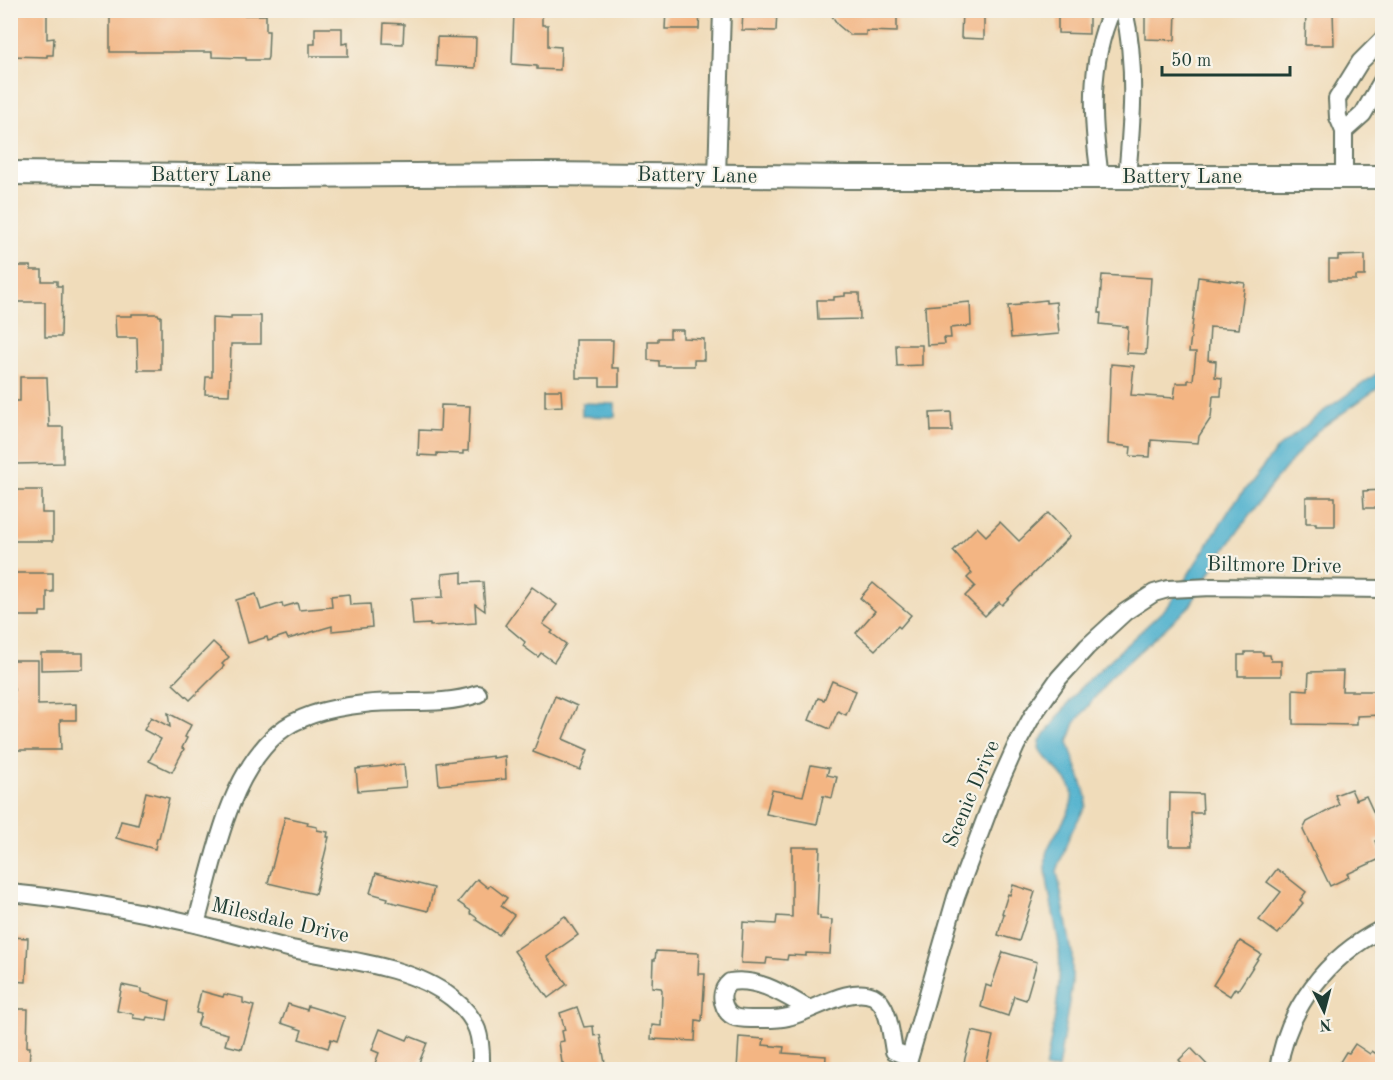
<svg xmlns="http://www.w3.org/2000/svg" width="1393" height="1080" font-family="'Old Standard TT',serif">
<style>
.water{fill:#4eb0cd;stroke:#367680;stroke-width:1.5}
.building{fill:#f3b583}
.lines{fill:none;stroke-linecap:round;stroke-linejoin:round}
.street-casing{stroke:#687563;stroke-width:20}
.secondary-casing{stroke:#687563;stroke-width:26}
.street{stroke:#fff;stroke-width:16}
.secondary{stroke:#fff;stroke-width:22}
.labels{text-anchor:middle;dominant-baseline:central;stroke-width:4.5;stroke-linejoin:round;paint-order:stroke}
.street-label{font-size:21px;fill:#1f3d34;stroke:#f7f3e8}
</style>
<rect width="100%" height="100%" fill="#f7f3e8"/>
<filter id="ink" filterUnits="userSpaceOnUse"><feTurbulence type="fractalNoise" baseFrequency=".0167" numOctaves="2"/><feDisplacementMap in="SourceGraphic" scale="12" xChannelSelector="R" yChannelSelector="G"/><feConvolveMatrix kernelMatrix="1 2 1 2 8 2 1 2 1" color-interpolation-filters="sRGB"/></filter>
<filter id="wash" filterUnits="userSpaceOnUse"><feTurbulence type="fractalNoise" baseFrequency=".008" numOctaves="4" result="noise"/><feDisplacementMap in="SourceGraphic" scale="24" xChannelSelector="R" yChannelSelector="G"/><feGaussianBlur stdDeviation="1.35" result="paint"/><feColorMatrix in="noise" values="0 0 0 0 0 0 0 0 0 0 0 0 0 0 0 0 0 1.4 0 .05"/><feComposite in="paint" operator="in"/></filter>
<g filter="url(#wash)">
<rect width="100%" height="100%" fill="#f0dcba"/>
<g class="water">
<path d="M1382,370V385L1316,432L1273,483L1218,559L1190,606L1110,678L1075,723L1068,742L1087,798L1086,806L1070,834L1057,871L1072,953V984L1058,1069H1045C1053,1030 1062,987 1059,946C1057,926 1041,867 1047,851C1053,834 1075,811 1072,792C1071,781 1049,763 1042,753L1039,748L1040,741L1079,689L1169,605L1232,506L1277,449L1321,413Z"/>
<path d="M582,403L615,404V417L582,416Z"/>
</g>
<g id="blocks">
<g class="building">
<path d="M10,10H47V39L54,38L53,55H47V57L10,56Z"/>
<path d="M110,10H238V15H266V31H269L268,57L267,60H246V58L212,57V52H110Z"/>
<path d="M666,10H700L699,29H665Z"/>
<path d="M743,10H777L776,31L742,30Z"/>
<path d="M828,10H897V32L866,31V35H850L838,25Z"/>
<path d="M962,10H984V39L961,38Z"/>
<path d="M1058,10H1089V34L1058,33Z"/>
<path d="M1145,10H1176L1175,40L1145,39Z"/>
<path d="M1306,10H1333L1334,45H1305Z"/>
<path d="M514,12L542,13V25H548V46L561,47L560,70L537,69V66L512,64Z"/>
<path d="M384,23L404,24L403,44L383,43Z"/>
<path d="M315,28H342V44L348,43V56H310V44H315Z"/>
<path d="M437,37L476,38L475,68L436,66Z"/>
<path d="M1365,255V276H1356V280H1329V260H1338V256Z"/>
<path d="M14,266H31V270H42V281H57V286H62L61,337H45V302H14V299H10V270H14Z"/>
<path d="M1102,275L1151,278L1146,354L1126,353L1128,327L1100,324L1101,313H1099Z"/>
<path d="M1198,277L1245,283L1239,329L1210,327L1208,360L1216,361L1215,377L1222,378L1221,396H1213L1211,418L1199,436L1198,443L1151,440L1150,457L1130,456L1131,447L1108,444L1111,364L1134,366L1131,395L1174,398L1176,383H1188V380H1193L1196,352H1189Z"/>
<path d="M845,293H859L860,319L818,320L817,300H834V297L845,296Z"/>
<path d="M1046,300V303L1056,302L1059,334L1011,338L1008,306L1020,305V303Z"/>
<path d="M970,302L971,326L950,328L951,338H944L945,344L927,345L925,306Z"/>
<path d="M132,314H158L159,316H161V370H138L137,338H116L115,316H132Z"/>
<path d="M231,316H261V344H231L229,395L205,394L206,377H212V318L231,319Z"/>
<path d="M670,330H683V338L704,339V360H694V366H659V361L648,360V341H658V338H670Z"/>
<path d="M576,340H613L612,368H619V386H600V378H576Z"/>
<path d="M896,345H922V365L897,366Z"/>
<path d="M20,377H47L49,427H63V463L16,464V444H10V401H20Z"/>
<path d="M545,390H561L562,406L545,407Z"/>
<path d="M441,405L470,406L468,451H463V454L437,453V456L418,455L419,430L440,431Z"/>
<path d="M951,412L952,431H931L930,413Z"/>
<path d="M10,490H42V513H53V541H10Z"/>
<path d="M1383,490V508H1364L1363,491Z"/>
<path d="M1306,497H1335V526H1316V523H1306Z"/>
<path d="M1048,513L1070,536L1002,605L999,602L985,616L965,596L975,586L967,578L972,573L953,551L977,527L986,536L1000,522L1019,541Z"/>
<path d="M462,572V583L483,582L485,611L475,604L476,623L430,626V624L413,625L411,599L443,597L442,574Z"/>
<path d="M10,573H53V592H47V612H40V616H10Z"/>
<path d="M873,583L911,615L900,628L898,626L875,650L856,633L875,611L860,598Z"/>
<path d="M532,587L557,605L543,624L553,631L551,633L566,644L554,662L541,653L538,657L523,646L525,642L505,625Z"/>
<path d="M256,594L261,610L282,603L283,607L297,603L299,610L332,607L331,596L349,594L350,605L370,604L372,627L332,631V626L288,639L286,635L268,641L267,637L248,643L236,600Z"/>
<path d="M213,642L229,657L222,664L224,666L190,700L173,684Z"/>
<path d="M1245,652H1263V655H1270L1271,661H1281V676H1238V655H1245Z"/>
<path d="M41,653H83V669L41,670Z"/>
<path d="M10,660H38V705L76,704V720H60L61,750H10V730H15L14,689H10Z"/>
<path d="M1343,671L1342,691H1383V715L1357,716V725L1293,724V689L1308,690L1309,672Z"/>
<path d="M832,681L856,691L846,715L838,711L830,729L809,720L818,698L824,700Z"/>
<path d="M555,696L577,706L563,739L588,750L580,770L533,752Z"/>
<path d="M168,713L191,725L185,737L187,738L182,748L184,749L172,772L149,761L161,739L144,730L151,717L170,727Z"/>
<path d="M493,756V758L505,756L506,779L439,785L437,763Z"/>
<path d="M404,764L406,787L358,791L356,769Z"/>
<path d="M811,765L829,768L827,775L837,777L832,798L823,796L817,824L766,814L772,790L803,796Z"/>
<path d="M1351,789L1356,800L1366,796L1383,833V838L1375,841L1382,858L1347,874L1349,877L1330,886L1303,830L1307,822L1339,805L1335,795Z"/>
<path d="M146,792L169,798L159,838H157L155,849L116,838L121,821L138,825Z"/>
<path d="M1170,793L1202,794L1203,813H1191L1192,846H1169Z"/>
<path d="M285,817L308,822L307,825L317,827V830L328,832L327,837H329L315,894L268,883Z"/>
<path d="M792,847H820L817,915L820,916V919L832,920L830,954L806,953V956L788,955L787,960L767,958L766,964L741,963L743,922L776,924L777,916L792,917Z"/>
<path d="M1277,869L1306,892L1300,900L1303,903L1278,934L1259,920L1281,892L1267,882Z"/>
<path d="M376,873L434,888L428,911L387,901L388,898L370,893Z"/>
<path d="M477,879L488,888L490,885L507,898L501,906L514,915L499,935L476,920L477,918L470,913L471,911L458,902Z"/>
<path d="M1013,885L1035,892L1019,941L998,935L1004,914L1002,913L1008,894L1010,895Z"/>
<path d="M565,916L578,935L547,957L567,984L548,998L514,951Z"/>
<path d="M10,937L28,938L26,982L10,981Z"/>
<path d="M1240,941L1261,954L1238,990L1235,988L1230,996L1213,985Z"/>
<path d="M656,951L699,953L698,974H705L702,1021L696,1020L695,1041L651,1039L652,1025L661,1026L662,990L661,988L652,987L653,960H655Z"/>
<path d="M1003,952L1037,962L1026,1000L1014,996L1008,1016L981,1007L986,985L991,987Z"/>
<path d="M122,985L141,989V992L170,1001L167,1020L147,1017L146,1020L133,1018V1014L117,1011Z"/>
<path d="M201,991L223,997L224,994L243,998V1003L254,1006L242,1049L225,1045L228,1034L197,1026L201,1014L196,1013Z"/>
<path d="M288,1004L307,1010L308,1006L345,1017L337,1041L331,1039L328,1048L299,1039L302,1030L281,1023Z"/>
<path d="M577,1007L584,1027L593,1026L594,1036L600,1035L605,1063L600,1064L601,1070H565L564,1063H562L559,1042L564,1041L562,1031L565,1030L560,1013Z"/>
<path d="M12,1009H28L27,1047H30L29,1070L10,1069Z"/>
<path d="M380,1029L407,1040L409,1036L427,1043L416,1070H384L374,1066L379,1053L372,1050Z"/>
<path d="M972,1031L993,1036L985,1070H962Z"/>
<path d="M739,1037L764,1039L763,1045L784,1047L783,1053L826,1056L825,1070H737Z"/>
<path d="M1355,1044L1370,1054L1372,1051L1383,1058V1070H1335L1346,1052L1349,1053Z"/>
<path d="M1191,1048L1212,1070H1188L1179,1060Z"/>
</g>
</g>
</g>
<g filter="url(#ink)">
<use href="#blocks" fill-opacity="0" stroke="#687563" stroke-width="1.5"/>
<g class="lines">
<g class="street-casing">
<g id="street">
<path d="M1124,10C1137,65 1132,122 1127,177"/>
<path d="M1344,131L1363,114L1382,81"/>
<path d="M717,176L722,10"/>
<path d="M1100,177C1092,121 1088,64 1112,10"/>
<path d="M1344,177V131L1338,117L1337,99L1360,62L1382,40"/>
<path d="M10,893C73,899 134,910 195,924C227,932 259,941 292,949C343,960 410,965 452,998C479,1019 482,1037 481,1070"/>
<path d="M196,924C214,861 227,777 278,733C300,714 336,707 364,704C403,699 440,707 478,694"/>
<path d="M809,1009C786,996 759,977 730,982C724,987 721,994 723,1002C727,1018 737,1019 751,1019C763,1019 777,1020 788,1017C811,1012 850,985 873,996C889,1004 891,1035 894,1051L909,1057"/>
<path d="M906,1070L956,897L995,793L1016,746L1033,715L1059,678L1087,647L1125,612L1154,593L1168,589L1212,587L1382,589"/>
<path d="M1278,1070C1287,1008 1327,957 1382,929"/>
</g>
</g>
<g class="secondary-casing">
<path id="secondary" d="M10,173L274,176L542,174L848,177H1382"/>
</g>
<use href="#street" class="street"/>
<use href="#secondary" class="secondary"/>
</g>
</g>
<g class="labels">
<g class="street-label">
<text x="211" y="175">Battery Lane</text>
<text transform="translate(697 176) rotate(1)">Battery Lane</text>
<text x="1182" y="177">Battery Lane</text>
<text transform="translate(1274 566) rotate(1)">Biltmore Drive</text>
<text transform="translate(972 794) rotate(-67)">Scenic Drive</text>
<text transform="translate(280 921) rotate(13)">Milesdale Drive</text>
</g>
</g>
<rect width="1393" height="1080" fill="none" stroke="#f7f3e8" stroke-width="36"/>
<g transform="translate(1324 1011) rotate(174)" stroke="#f7f3e8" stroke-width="4.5" paint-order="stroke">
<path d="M0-4.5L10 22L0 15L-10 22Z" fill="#1f3d34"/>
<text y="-9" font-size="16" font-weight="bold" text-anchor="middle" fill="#1f3d34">N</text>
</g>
<path d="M1162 66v9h128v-9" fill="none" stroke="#1f3d34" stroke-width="3"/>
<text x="1171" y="66" font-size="18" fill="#1f3d34" stroke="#f7f3e8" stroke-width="4.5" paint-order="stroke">50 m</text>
</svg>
